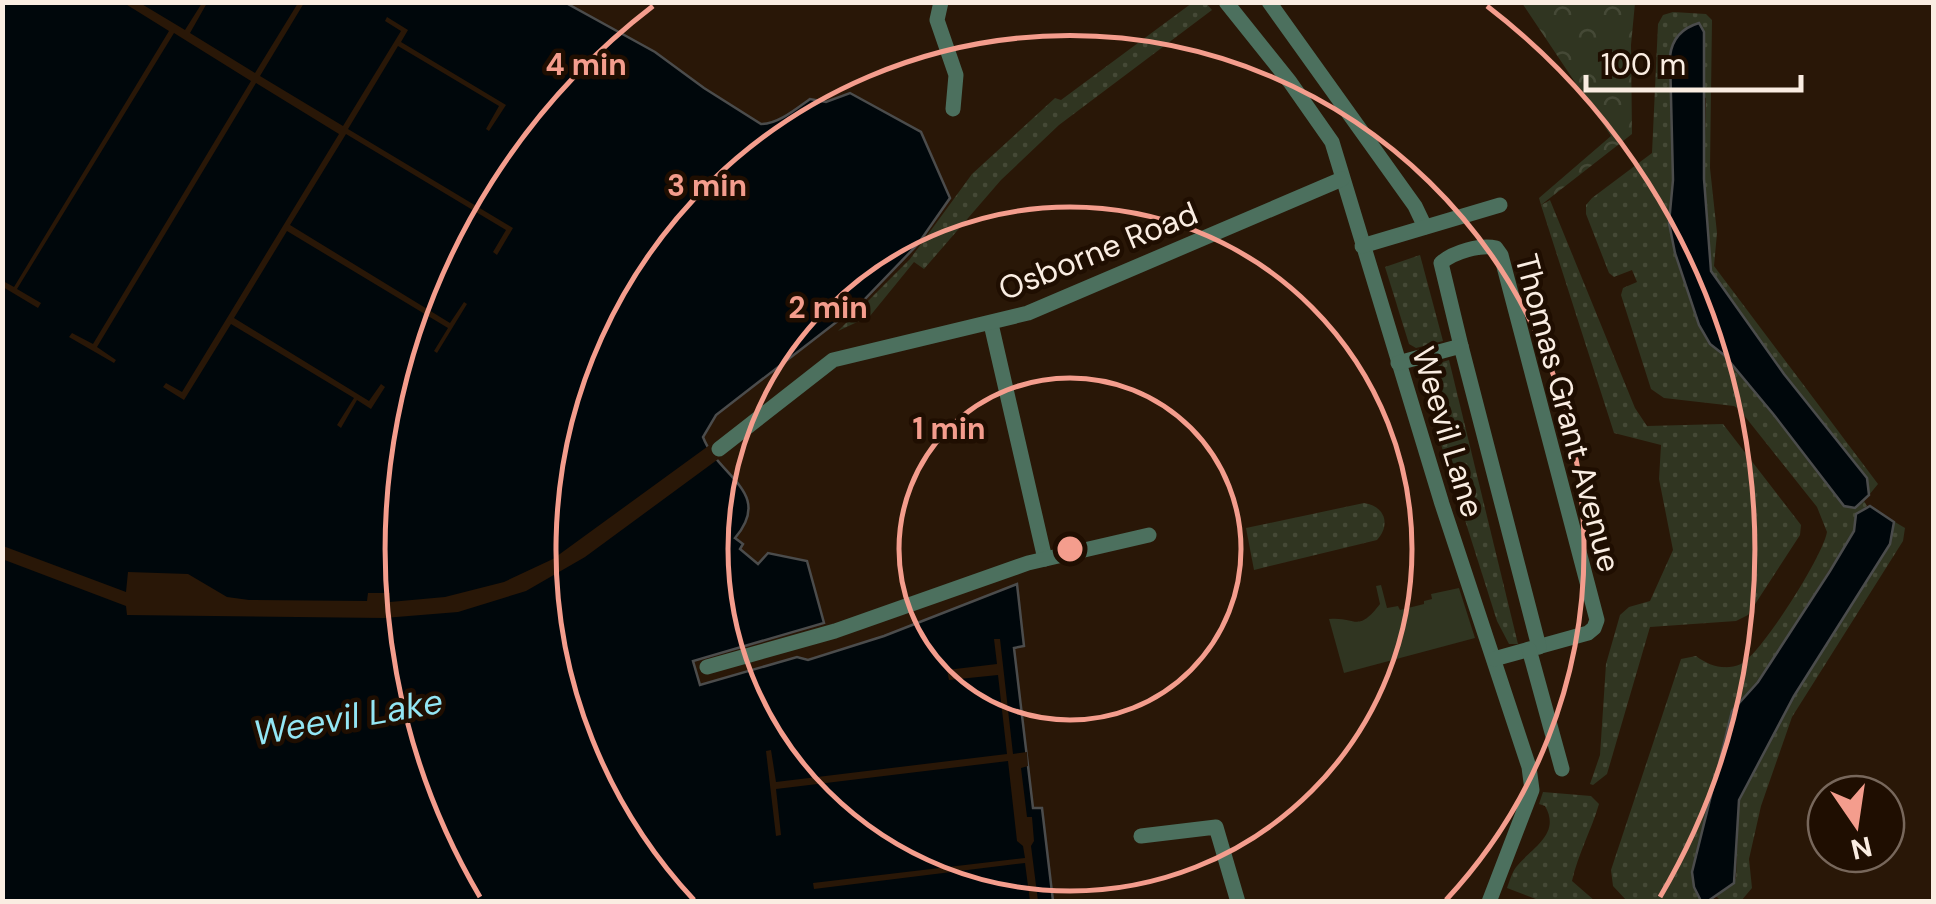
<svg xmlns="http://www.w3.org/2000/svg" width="1936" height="904" font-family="'DM Sans',sans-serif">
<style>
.grass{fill:url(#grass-dots)}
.forest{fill:url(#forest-crowns)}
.garden{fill:#303521}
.water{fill:#00070b;stroke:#4b4c4c;stroke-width:2.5}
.pier{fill:#291707}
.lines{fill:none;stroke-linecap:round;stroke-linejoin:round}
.street{stroke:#4c705e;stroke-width:15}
.ring{fill:none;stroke:#f49d8d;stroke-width:5}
.labels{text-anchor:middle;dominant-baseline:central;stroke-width:9;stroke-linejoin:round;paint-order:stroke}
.street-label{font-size:32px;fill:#faede2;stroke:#1f0e01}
.water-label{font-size:35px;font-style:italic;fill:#93e6f4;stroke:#1f0e01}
.centre{fill:#f49d8d;stroke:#1f0e01;stroke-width:5}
.ring-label{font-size:30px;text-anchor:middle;font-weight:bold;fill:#f49d8d;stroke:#1f0e01;stroke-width:9;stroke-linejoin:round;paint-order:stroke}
</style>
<defs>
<pattern id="grass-dots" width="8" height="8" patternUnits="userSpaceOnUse" patternTransform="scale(2.5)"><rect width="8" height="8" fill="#303521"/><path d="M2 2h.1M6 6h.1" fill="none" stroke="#454936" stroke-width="1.8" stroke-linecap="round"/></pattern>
<pattern id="forest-crowns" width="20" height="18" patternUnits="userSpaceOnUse" patternTransform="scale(2.5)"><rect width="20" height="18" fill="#303521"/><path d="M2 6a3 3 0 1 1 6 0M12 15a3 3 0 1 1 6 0" fill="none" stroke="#454936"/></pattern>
</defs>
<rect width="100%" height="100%" fill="#291707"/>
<g class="grass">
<path d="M1192,3H1206L1212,10L1059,125L1001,180L924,269L914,262L870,316L838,331L910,259L972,174L1055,98L1061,100Z"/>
<path d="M1673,12L1706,14L1712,20L1710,168L1717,233L1714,266L1878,484L1869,495L1867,478L1784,374L1711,271L1704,179L1706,98L1670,78L1673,180L1669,223L1675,253L1699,325L1710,343L1724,355L1774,415L1844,506L1855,508L1864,501L1867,506L1856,514L1854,531L1758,682L1732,712L1692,872L1694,887L1701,901H1627L1613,886L1611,870L1681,659L1696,656C1709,666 1725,671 1741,664C1761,654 1823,556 1827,532L1817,507L1739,409L1734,406L1664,398L1651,389L1621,295L1623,288L1637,282L1632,270L1614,277L1609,273L1586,214V205L1592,198L1652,153L1658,24L1663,15Z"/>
<path d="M1550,200L1635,408L1647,426L1723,424L1801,525L1800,535L1748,615L1736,621L1650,627L1607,774L1593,785L1590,784L1600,755L1606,664L1620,615L1629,607L1650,601L1673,550L1659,479L1661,445L1614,433L1541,205Z"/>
<path d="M1420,255L1443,341L1416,348L1409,344L1385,267Z"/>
<path d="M1449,360L1518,644H1509L1497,621L1419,375L1423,368Z"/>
<path d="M1364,503C1385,506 1391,525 1377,540L1254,570L1246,528Z"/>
<path d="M1890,519L1905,528L1903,541L1792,717L1761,806L1749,859L1752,888L1741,901H1721L1716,896L1730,887L1736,878L1739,800L1794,696L1890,540L1894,522Z"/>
<path d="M1543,792L1591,796L1599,804C1591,831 1578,854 1572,881L1595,901H1541L1507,888C1510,880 1512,872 1517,866C1533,847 1561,834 1545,806L1539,804Z"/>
</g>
<path class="forest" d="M1522,3H1635L1631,45L1632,134L1541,205L1539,198L1611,136Z"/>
<path class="garden" d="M1381,585L1387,608L1398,606L1400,610L1424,604V601L1432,599L1431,594L1459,588L1475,638L1344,673L1329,619C1356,616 1357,634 1380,604L1376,586Z"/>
<g class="water">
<path d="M2,3H566L655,52L704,88L761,124C778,124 796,109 810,99L826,102L850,93L921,132L950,198L918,244L861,303L716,415L703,437C718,477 774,492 735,538L743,544L740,549L758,564L768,553L807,561L824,623L693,661L700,685L797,657L808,660L884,636L1017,584L1024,646L1014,648L1033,808H1042L1053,901H3Z"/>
<path d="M1699,23L1704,32V179L1711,271L1784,374L1867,478L1869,495L1855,508L1844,506L1774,415L1724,355L1710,344L1699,325L1675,253L1669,223L1673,180L1670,56C1672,39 1682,28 1699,23Z"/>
<path d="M1870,506L1894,522L1890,544L1794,696L1739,800L1734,883L1708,901H1701L1694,887L1692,872L1732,711L1758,682L1830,571L1854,531L1856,514Z"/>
</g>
<g class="pier">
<path d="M124,3H140L185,30L202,3H207L190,33L255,73L298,3H304L260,76L343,126L401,31L385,21L387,17L408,30L401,42L506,105L489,131L486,129L499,106L398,46L348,129L513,228L497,255L493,252L506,230L346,134L290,225L450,323L464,302L467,304L437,353L434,351L448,328L287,231L234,318L369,401L381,384L385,387L371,409L357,400L341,428L337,425L354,398L231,324L184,400L163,387L166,383L182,392L339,134L256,83L97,347L116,360L114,363L69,337L72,333L93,344L251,81L174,33L17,289L41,303L38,308L3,287V281L14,287L169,31Z"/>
<path d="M711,444L721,457L585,557L526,591L458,612L384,618L127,615L126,606L2,559L3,546L126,592L128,572L188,574L227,597L249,600L367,601L368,593H390V602L445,597L504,582L553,559Z"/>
<path d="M994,639H1000L1013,754L1027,752L1028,766L1021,768L1027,817H1032L1034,841L1031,846L1038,901H1030L1025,863L814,889L813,883L1025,858L1023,846L1017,841L1008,761L776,789L781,835L776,836L766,751L771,750L776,782L1007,754L998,675L949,680L947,670L997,664Z"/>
</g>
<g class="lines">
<g class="street">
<path d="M941,2L937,20L956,75L953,109"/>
<path d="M1226,2L1290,82L1332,142L1442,504L1529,767L1532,790L1489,902"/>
<path d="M1269,2L1415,206L1425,227"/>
<path d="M1362,246L1500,205"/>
<path d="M991,324L1045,559"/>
<path d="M1461,346L1441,263C1453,252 1481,244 1496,248L1501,255L1597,620L1594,628L1588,633L1494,659"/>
<path d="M1398,363L1461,346L1539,647"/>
<path d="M719,449L833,360L1028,313L1342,179"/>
<path d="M1529,649L1562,769"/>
<path d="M707,667L835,631L1028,563L1149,535"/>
<path d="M1141,836L1216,827L1238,902"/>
</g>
</g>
<g class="ring">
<circle cx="1070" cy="549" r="171"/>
<circle cx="1070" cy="549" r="342"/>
<path d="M694 900A514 514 0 1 1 1446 900"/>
<path d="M480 897A685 685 0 0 1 653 6M1487 6A685 685 0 0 1 1660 897"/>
</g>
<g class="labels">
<g class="street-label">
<text transform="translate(1098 251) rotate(-22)">Osborne Road</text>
<text transform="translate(1568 413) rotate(75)">Thomas Grant Avenue</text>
<text transform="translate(1448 432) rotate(73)">Weevil Lane</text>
</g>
<g class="water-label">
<text transform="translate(348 717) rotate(-10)">Weevil Lake</text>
</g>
</g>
<circle cx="1070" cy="549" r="15" class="centre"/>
<g class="ring-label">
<text x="586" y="75">4 min</text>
<text x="707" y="196">3 min</text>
<text x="828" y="318">2 min</text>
<text x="949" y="439">1 min</text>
</g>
<rect width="1936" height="904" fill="none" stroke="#faede2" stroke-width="10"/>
<g transform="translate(1856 824) rotate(167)"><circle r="48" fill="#1f0e01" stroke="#77675b" stroke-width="2.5"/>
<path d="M0-8L18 38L0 25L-18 38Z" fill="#f49d8d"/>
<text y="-15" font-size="28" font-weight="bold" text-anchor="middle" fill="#faede2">N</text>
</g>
<path d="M1586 75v15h215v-15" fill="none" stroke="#faede2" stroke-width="5"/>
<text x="1601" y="75" font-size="30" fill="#faede2" stroke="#1f0e01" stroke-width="8" paint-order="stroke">100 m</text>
</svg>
